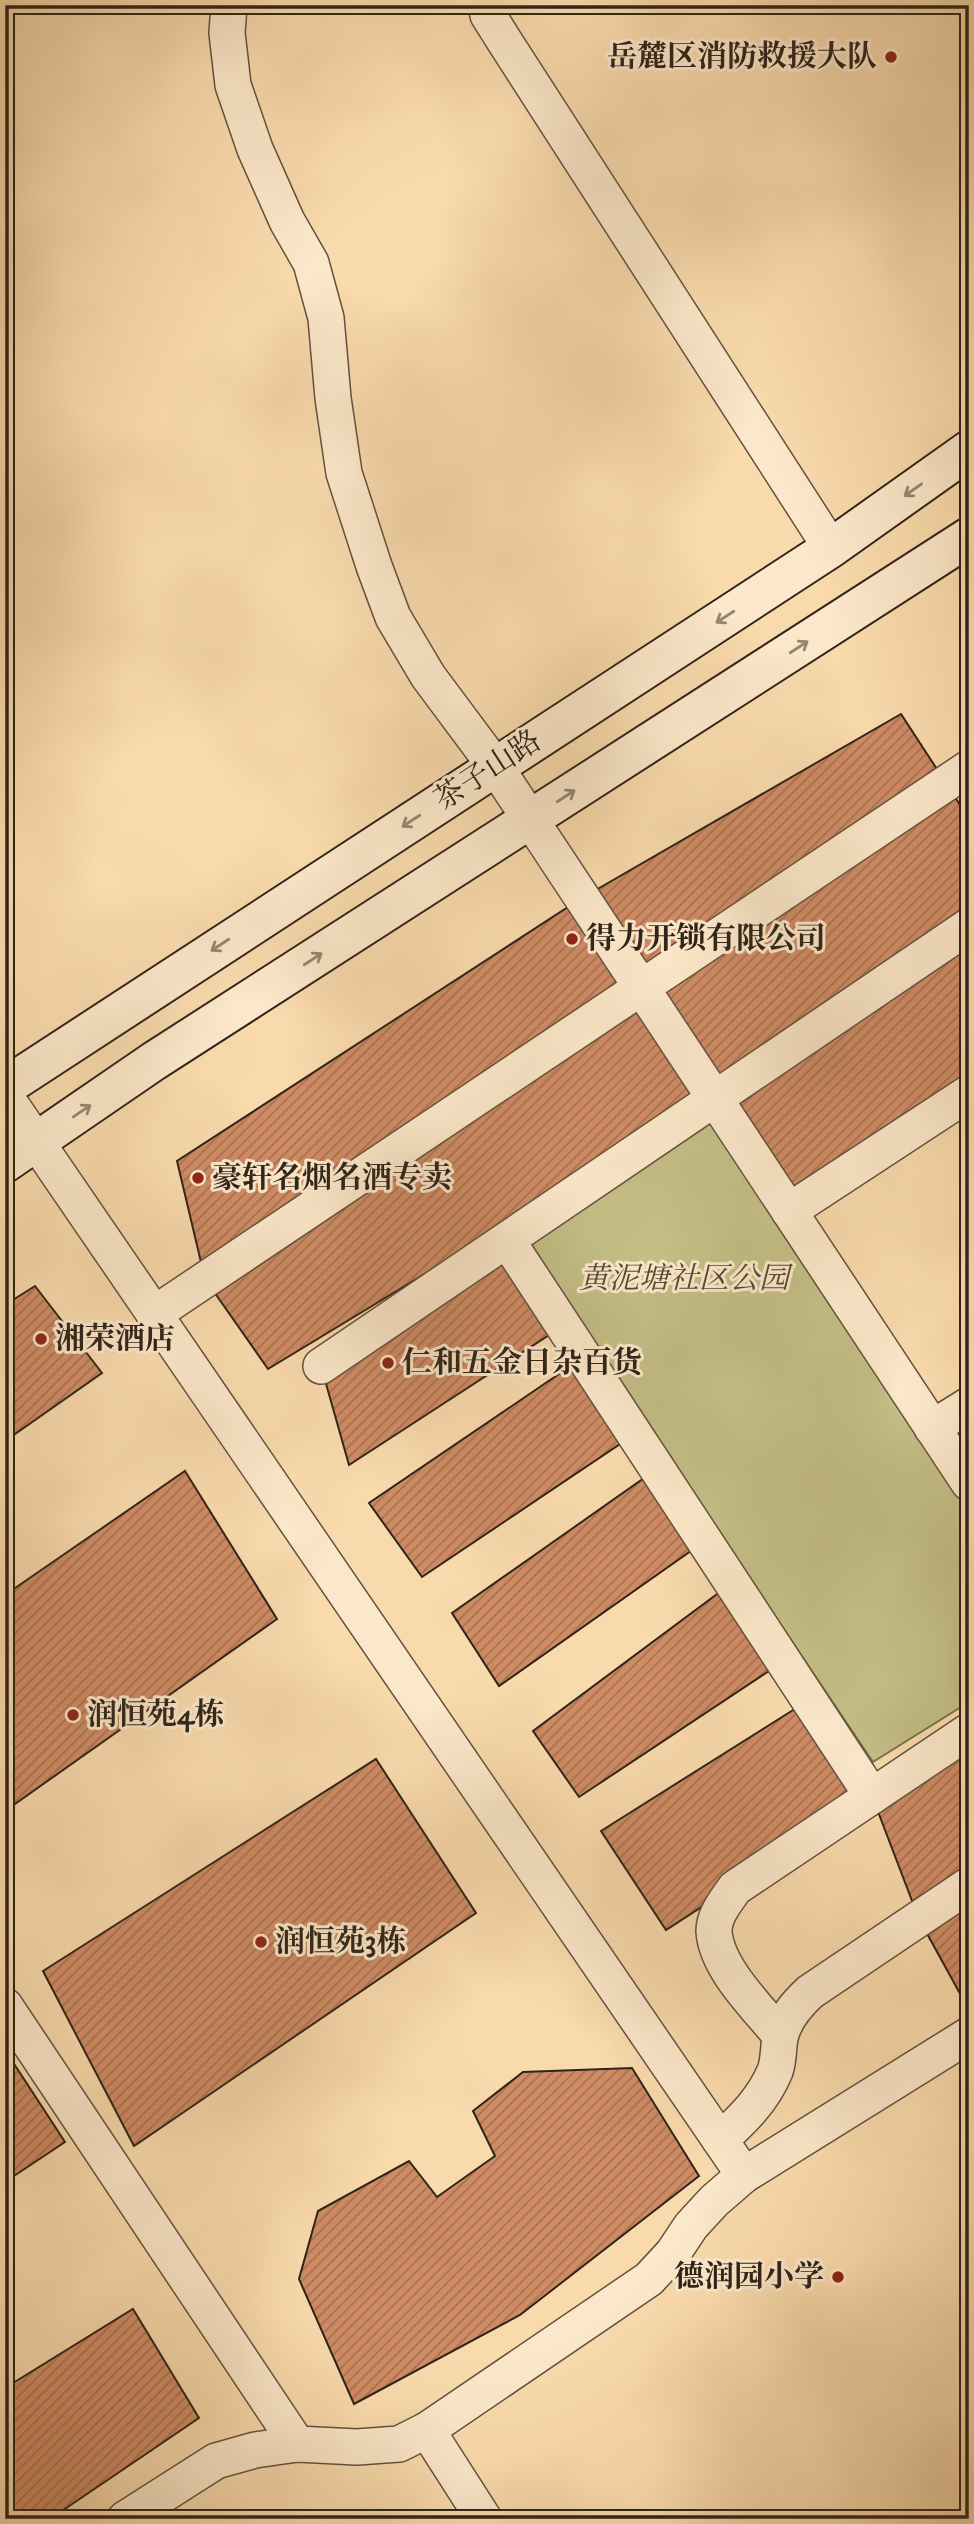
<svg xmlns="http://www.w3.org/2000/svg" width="974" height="2524" font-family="'IM FELL DW Pica','Noto Serif SC',serif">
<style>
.green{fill:#c3be86;stroke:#797150;stroke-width:2}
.building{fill:url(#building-hatch);stroke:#2f2419;stroke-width:2}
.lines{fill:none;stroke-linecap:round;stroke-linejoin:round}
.street-casing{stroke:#62523e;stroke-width:38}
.secondary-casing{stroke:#2f2419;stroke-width:42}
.street{stroke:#fbe7c9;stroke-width:35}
.secondary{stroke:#fbe7c9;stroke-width:38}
.oneway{stroke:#958671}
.poi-dot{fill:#8f2418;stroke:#fbe7c9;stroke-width:2.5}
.labels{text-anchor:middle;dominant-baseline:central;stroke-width:6;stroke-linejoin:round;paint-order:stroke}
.poi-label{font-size:30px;font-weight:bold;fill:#2f2419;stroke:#fbe7c9;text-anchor:start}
.street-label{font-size:30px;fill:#2f2419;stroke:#fbe7c9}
.park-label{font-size:30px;font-style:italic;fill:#544a34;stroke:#fbe7c9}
</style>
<defs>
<pattern id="building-hatch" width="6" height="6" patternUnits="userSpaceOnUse" patternTransform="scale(1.75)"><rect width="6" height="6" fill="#cf8b64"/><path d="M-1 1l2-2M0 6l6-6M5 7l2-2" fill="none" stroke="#a87152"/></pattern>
</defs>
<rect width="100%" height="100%" fill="#f9daac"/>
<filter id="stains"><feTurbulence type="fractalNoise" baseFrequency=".00286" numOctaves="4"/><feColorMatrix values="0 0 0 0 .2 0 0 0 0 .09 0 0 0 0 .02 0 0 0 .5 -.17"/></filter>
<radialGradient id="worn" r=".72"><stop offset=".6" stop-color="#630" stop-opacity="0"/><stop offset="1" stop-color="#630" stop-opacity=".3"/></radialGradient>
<path class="green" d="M715,1116L969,1512V1702L873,1762L524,1244Z"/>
<g class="building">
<path d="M901,714L946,783L641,987L582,898Z"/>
<path d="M946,783L969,819V926L715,1098L641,987Z"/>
<path d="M582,898L641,987L205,1279L177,1161Z"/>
<path d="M969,926V1093L789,1211L715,1098Z"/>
<path d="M641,987L715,1098L268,1369L205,1279Z"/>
<path d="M507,1240L563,1326L349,1465L321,1366Z"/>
<path d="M35,1286L102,1373L5,1441V1305Z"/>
<path d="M584,1357L635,1434L422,1577L369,1503Z"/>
<path d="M657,1469L705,1541L499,1686L452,1613Z"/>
<path d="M185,1471L277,1619L5,1811V1595Z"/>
<path d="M732,1583L784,1661L579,1797L533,1731Z"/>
<path d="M809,1700L872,1796L666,1930L601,1831Z"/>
<path d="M969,1731V1885L919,1919L872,1796Z"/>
<path d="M376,1759L476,1913L134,2146L43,1971Z"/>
<path d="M969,1889V2010L919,1919Z"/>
<path d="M5,2050L65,2142L5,2182Z"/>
<path d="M632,2068L699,2176L520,2315L354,2404L299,2279L318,2211L409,2161L437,2197L495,2156L473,2111L523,2072Z"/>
<path d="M133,2309L199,2418L50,2519H5V2388Z"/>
</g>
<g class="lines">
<g class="street-casing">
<g id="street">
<path d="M229,5L227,33L233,85L255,149L287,221L311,263L326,318L333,398L344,473L374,566L393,617L428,676L495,766L969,1483"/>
<path d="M486,5L488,15L505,42L831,548"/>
<path d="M5,1096L744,2175"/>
<path d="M789,1211L969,1093"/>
<path d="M507,1240L872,1796"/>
<path d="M154,1314L969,768"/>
<path d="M321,1366L969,926"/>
<path d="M932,1428L969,1405"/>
<path d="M5,2006L297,2444"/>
<path d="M780,2035C758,2008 716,1968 714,1931C714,1915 726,1901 735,1888L969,1731"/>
<path d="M720,2140C743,2119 763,2100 775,2071C779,2060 778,2049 780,2038C784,2019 796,2005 810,1992L969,1885"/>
<path d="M427,2430L484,2519"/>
<path d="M125,2519L216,2461L255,2450L297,2444L357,2447L399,2444L427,2430L649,2279L673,2253L691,2226L714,2201L744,2175L969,2035"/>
</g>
</g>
<g class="secondary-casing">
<g id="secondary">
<path d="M5,1087L831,548L969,450"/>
<path d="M5,1163L154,1061L969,537"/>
</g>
</g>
<use href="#street" class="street"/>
<use href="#secondary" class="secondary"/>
</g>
<defs><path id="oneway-shaft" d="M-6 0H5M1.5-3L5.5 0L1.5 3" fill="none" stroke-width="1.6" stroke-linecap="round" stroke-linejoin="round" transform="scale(1.75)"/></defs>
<g class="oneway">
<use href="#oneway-shaft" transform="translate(913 490) rotate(145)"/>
<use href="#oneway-shaft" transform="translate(725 617) rotate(147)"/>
<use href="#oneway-shaft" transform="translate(799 647) rotate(-33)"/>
<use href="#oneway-shaft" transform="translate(566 796) rotate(-33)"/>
<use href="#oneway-shaft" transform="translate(411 821) rotate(147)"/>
<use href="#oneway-shaft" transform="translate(220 945) rotate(147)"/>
<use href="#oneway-shaft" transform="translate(313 959) rotate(-33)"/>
<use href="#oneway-shaft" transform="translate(82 1111) rotate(-34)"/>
</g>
<g class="poi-dot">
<circle cx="891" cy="57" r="7"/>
<circle cx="572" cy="939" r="7"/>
<circle cx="198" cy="1178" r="7"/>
<circle cx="41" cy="1339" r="7"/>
<circle cx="388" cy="1363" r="7"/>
<circle cx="73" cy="1715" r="7"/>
<circle cx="261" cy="1942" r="7"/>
<circle cx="838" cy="2277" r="7"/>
</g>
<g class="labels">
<g class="poi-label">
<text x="877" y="57" text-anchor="end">岳麓区消防救援大队</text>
<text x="586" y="939">得力开锁有限公司</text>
<text x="212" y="1178">豪轩名烟名酒专卖</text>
<text x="55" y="1339">湘荣酒店</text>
<text x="402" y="1363">仁和五金日杂百货</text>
<text x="87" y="1715">润恒苑4栋</text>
<text x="275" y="1942">润恒苑3栋</text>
<text x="824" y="2277" text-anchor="end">德润园小学</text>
</g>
<g class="street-label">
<text transform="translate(488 771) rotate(-33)">茶子山路</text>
</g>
<g class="park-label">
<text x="684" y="1279">黄泥塘社区公园</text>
</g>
</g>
<rect width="974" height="2524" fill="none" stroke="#f9daac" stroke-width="28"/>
<rect x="7" y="7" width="960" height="2510" fill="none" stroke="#2f2419" stroke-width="3.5"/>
<rect x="14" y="14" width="946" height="2496" fill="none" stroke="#2f2419" stroke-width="2"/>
<rect width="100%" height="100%" filter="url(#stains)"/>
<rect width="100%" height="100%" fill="url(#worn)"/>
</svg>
